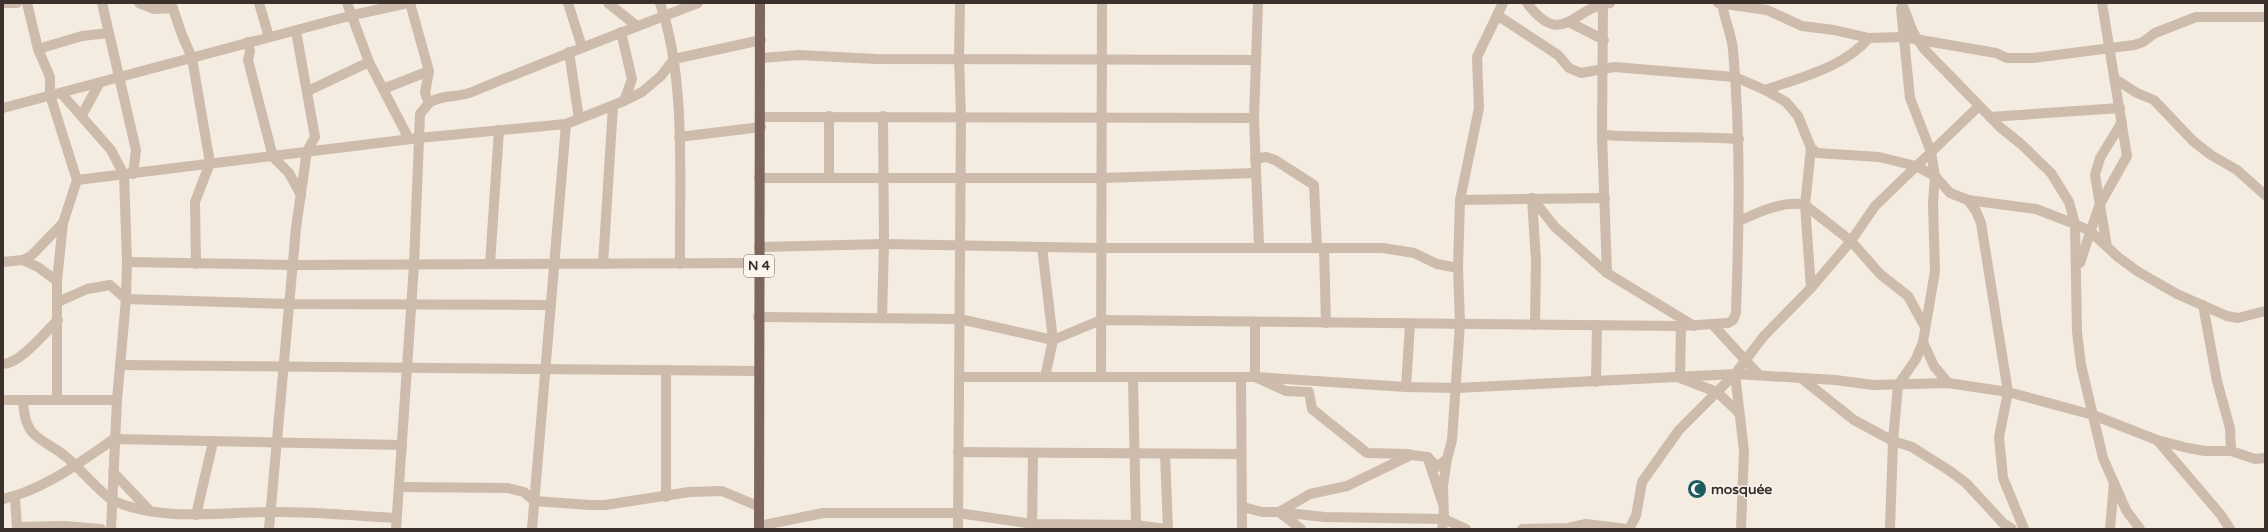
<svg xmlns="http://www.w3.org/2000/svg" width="2268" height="532" font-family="'Varela Round',sans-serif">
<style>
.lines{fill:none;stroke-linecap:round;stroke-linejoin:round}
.street{stroke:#cdbbac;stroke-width:10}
.primary{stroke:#7d675c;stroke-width:10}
.labels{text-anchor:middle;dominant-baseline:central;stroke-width:3;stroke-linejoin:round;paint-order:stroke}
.shield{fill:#fbf5ee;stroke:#756b66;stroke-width:1}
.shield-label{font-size:13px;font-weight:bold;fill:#3b302b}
.poi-label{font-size:14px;font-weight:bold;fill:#3b302b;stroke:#fbf5ee;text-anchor:start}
</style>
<rect width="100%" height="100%" fill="#f4ebe1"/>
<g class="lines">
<g class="street">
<path d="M4,3H17"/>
<path d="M27,3L38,49L50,77V95L77,180L63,223L57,281V399"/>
<path d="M102,3L136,150L133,174"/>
<path d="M139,3L154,9L173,8"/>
<path d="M171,3L182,35L192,58L210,163L195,202L196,264"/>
<path d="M259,3L269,37"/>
<path d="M347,3L369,62L409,139"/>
<path d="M568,3L582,47"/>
<path d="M608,3L637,26"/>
<path d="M660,3C687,80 679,182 680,264"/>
<path d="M1258,3L1254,118L1259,247"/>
<path d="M1527,3C1562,50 1573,7 1610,3"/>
<path d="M1603,3L1602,135L1607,273"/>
<path d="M1718,3L1767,10L1802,26L1834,30L1869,38L1903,37L1996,53L2007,58H2033L2134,45L2143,42L2155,33L2196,17H2265"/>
<path d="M1902,3L1913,32L1924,49L2001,128L2021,144L2051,173L2069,202L2075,224L2077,332L2081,365L2103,458L2126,510L2140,529"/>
<path d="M1497,15L1558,55L1569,68L1581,73L1614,67L1735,77L1765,90L1786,102L1798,116L1811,148L1817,153L1879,157L1916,166L1935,176L1950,193L1968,200L2036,209L2075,224L2090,231L2118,257L2137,271L2177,294L2227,316L2238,318L2265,311"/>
<path d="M1571,23L1604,40"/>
<path d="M621,32L632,79L624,101"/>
<path d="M248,42L250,51L248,60L273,157L289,173L301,195"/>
<path d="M38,49L82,36L108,33"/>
<path d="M569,52L579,119"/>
<path d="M761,58L799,55L877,59L1256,60"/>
<path d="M2115,79L2137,93L2154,100L2193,141L2211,155L2237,170L2265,195"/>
<path d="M383,89L429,71"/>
<path d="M1765,90C1802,77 1843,68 1869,38"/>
<path d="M308,91L369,62"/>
<path d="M61,93L111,150L124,175L127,262L126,299L117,400L111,529"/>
<path d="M429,103C442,94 458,98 472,92C547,61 622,32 698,3"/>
<path d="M3,108L353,15L408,3"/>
<path d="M82,115L100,82"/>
<path d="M829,116V177"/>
<path d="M761,117L1254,118"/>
<path d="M1990,117L2120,108"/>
<path d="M1602,135C1648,138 1693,136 1739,139"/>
<path d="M679,137L761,127"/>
<path d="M1255,159L1266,157L1275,160L1314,185L1317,248"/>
<path d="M759,178H1102L1256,173"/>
<path d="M77,180L419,138L566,124L624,101L642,92L661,76L674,59L761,40"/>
<path d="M1532,198L1555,227L1607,273L1694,326"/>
<path d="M1532,198L1536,261L1535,325"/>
<path d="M1460,200L1605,198"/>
<path d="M1968,200L1976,211L1981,223L2008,392L1999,437L2003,478L2024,529"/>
<path d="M1739,221C1759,212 1784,200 1805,205L1851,241L1880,274L1908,296L1925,327"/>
<path d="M759,247L884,244L1101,248H1383L1414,253L1437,264L1458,268"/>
<path d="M1042,247L1053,340L1045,377"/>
<path d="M2107,247L2095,175L2100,158L2122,122"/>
<path d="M1324,248L1326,323"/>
<path d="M23,260L38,267L57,281"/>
<path d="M3,262L23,260L32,255L63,223"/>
<path d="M127,262L293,265L759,263"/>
<path d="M2080,263L2099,206L2127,156L2102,3"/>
<path d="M490,264L499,130"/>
<path d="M603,264L613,106"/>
<path d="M1811,288L1805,205L1811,148"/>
<path d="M58,302L87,289L110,285L126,299L291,304L551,305"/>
<path d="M2203,305L2217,381L2230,428L2231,451"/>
<path d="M758,317L960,319L1053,340L1101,320L1681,326L1728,323L1733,320L1736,313C1739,225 1741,138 1733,50C1732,35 1724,19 1722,3"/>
<path d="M882,318L884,244L883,116"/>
<path d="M1255,322V377L1286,391L1309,392L1312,409L1367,453L1409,454"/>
<path d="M1681,326L1680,378L1717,392L1739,413"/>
<path d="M1714,326L1758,374"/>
<path d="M1923,342L1934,366L1948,383"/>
<path d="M3,364C20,364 45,332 58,320"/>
<path d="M120,365L759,371"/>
<path d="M1735,374L1744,451L1741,529"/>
<path d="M959,377H1255L1406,387L1457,388L1735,374L1835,380L1873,385L1948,383L2008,392L2093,415L2157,440L2188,448L2205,451H2231L2255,459L2265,458"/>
<path d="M1101,377L1102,3"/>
<path d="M1133,377L1136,525"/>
<path d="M1241,377L1242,529"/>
<path d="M1801,378L1854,420L1893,441L1912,447L1950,471L1966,483L2003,523L2012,529"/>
<path d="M1596,382L1597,325"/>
<path d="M1406,387L1410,324"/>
<path d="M3,400H117"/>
<path d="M23,401C25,439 39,436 65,456C77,465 105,498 114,501C162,522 219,512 270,512C312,511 354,516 396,518"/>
<path d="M2157,440L2221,515L2230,529"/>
<path d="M958,452L1240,454"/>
<path d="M1165,454L1168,529"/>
<path d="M1428,459L1443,504"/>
<path d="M113,472L150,511"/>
<path d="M399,487L508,488L524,492L534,501L590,505H605L689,492L722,491L758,506"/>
<path d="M15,496L17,529"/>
<path d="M666,497V370"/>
<path d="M3,499C44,490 80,462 114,439L402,445"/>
<path d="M1243,507L1262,512H1279L1310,494L1347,486L1411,455L1428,457L1437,467L1447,459L1452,440L1460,324L1458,268L1460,200L1479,108L1477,57L1503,3"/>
<path d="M1279,512L1324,517L1444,519L1466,529"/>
<path d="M1279,512L1301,529"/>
<path d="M196,515L213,442"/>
<path d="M759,526L823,513H958L1033,524L1136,525L1166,529"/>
<path d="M17,527L64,526L101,529"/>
<path d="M269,529L296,228L307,151L315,137L296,31"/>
<path d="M396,529L414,265L420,114L429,103L425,93L429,71L410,3"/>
<path d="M532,529L566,124"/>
<path d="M958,529L961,116L959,59L960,3"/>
<path d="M1032,529L1033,453"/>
<path d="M1442,529L1444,519L1443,486L1447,459"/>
<path d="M1522,529L1568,528L1586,524L1627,529"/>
<path d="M1629,529L1636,516L1642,482L1679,430L1735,374L1763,337L1811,288L1851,241L1875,206L1979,106"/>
<path d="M1890,529L1893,441L1898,385L1916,359L1923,342L1935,271L1933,203L1935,176L1931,152L1910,98L1901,9"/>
<path d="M2110,529L2114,483"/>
</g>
<path class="primary" d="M759,529L760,3"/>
</g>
<defs>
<g id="mosque-disc" transform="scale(1)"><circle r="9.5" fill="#1f5a5e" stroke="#fbf5ee"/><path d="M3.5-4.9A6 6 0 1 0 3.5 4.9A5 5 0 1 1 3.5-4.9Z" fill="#fff"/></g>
</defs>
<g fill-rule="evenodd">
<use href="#mosque-disc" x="1697" y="489"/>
</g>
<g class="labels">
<rect class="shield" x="744" y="255" width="30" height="22" rx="3"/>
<g class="shield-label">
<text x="759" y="266">N 4</text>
</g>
<g class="poi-label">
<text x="1711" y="489">mosquée</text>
</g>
</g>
<rect width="2268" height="532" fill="none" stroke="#3b302b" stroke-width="8"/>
</svg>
